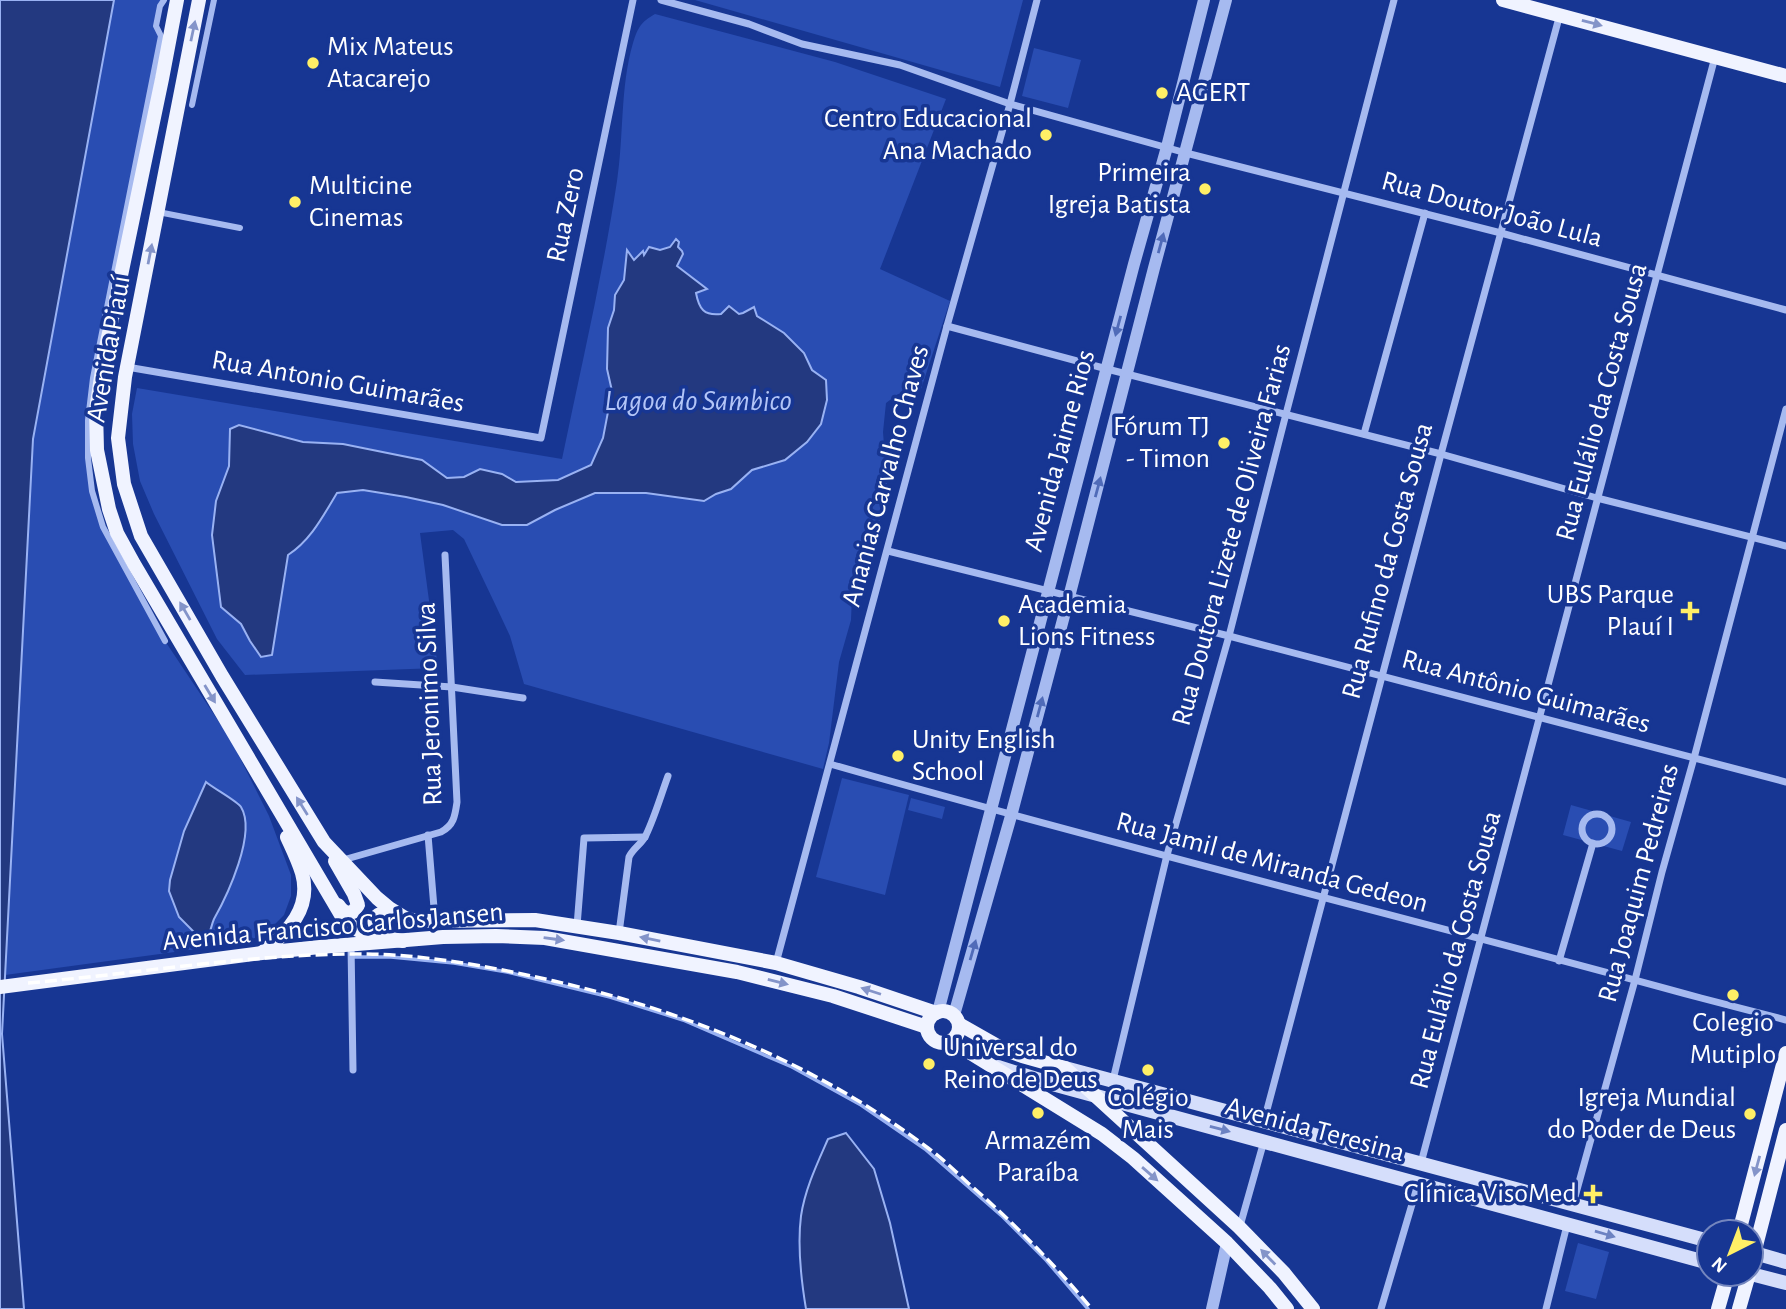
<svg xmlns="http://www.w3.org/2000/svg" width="1786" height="1309" font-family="'Alegreya Sans',sans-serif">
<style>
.green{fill:#294db2;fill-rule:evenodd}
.water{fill:#233980;stroke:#99b2f3;stroke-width:2}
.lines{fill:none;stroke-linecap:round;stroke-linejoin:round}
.stream{stroke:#99b2f3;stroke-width:3.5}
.pedestrian{stroke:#a6baf0;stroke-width:6}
.minor{stroke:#a6baf0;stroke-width:7}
.tertiary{stroke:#a6baf0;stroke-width:12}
.secondary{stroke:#d5defb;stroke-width:14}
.primary{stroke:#f0f3ff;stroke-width:14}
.rail{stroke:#fff;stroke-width:3.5;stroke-dasharray:12 5;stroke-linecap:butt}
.oneway{fill:#8494c9}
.oneway2{fill:#506bb8}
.oneway3{fill:#6c82c2}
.poi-dot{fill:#ffef66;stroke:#173693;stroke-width:2.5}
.labels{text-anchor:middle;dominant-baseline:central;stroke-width:7;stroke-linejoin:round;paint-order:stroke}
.poi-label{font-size:28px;fill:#fff;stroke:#173693;text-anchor:start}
.street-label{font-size:28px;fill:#fff;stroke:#173693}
.water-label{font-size:30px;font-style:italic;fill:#b3c5f7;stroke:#173693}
</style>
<rect width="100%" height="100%" fill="#173693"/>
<g class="green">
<path d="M114,0H164L156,26L161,37L88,420L92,491L103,527L165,641L231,740L269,816L291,875V896L284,915L271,928L257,937L241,943L5,975L33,439Z"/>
<path d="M695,0H1023L1000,87Z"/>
<path d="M655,14L835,62L946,99L880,269L950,301L920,392L898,394L886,403L883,432L888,497L870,550L853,570L851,620L839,662L829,743L823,769L524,684L510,636L495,604L464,539L453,530L420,533L438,668L245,675L217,639L154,514L140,481L133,444L132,414L137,388L562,459C581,367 603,274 617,181C624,135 620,87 633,43C638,27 641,22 655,14ZM676,239L678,247L676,266L706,290L696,293C699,308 704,316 721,314L729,306L739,314L757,316L784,333L804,353L812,370L785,460L752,470L731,489L716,494L704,501L646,493H595L555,510L527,525L406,497L363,490L337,493C323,516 311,540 288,555L278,619L250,641L241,624L221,607L216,501L229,466L276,435L303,442L343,444L367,448L391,454L422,460L447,478L464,477L480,469L502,474L516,482L558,480L591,465L603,438L612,391L607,369L608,328L614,310L615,295L624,280L627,251L634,261L670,247Z"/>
<path d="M1034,48L1081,60L1068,108L1022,96Z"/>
<path d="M842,778L909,795L885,895L816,877Z"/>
<path d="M911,798L945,807L942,819L908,810Z"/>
<path d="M1571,805L1631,822L1622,851L1563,835Z"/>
<path d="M1578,1243L1609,1252L1596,1299L1565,1291Z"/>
</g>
<g class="water">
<path d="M0,0H114L33,439L2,1034L24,1309H0Z"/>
<path d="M676,239L679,242L678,247L682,251L683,254L677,266L707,289L696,293C699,309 704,316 721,314L729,306L739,314L743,313L754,307L757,316L784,333L804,353L812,370L826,380L827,400L821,424L807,442L785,460L752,470L731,489L716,494L704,501L646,493H595L555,510L527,525H502L443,505L406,497L363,490L337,493C323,516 311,540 288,555L272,655L261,657L250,641L241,624L221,607L212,535L216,501L229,466L230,429L239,425L303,442L343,444L422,460L447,478L464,477L480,469L502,474L516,482L558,480L591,465L603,438L612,391L607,369L608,328L614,310L615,295L624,280L627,250L634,260L643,251L644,255L649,247L660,250L670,247Z"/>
<path d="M206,782C213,788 237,801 241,807C257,833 227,896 214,919C211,926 211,932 206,939L197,938L195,933L179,917L169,891L170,880L184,831Z"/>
<path d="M846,1133L874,1169L890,1223L909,1309H806C801,1279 797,1247 801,1216C805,1189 817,1164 828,1139Z"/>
</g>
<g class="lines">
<path class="stream" d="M353,957H391L454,963L507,972L610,997L683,1020L792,1067L861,1105L925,1149L1003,1217L1046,1260L1088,1309"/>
<g class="pedestrian">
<path d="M164,0L160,6L156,26L161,36L93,378L88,420V458L92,491L103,527L165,641"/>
<path d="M192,105L214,0"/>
<path d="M158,212L240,228"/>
</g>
<g class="minor">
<path d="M661,0L749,24L802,44L900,65L1010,104L1186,153L1501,233L1786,310"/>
<path d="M947,326L1107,369L1441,454L1597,498L1786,546"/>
<path d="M127,367L541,438L633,0"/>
<path d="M1364,434L1425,213"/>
<path d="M888,551L1229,636L1786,782"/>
<path d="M375,682L452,687L523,698"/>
<path d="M830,764C1119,847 1411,918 1701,998L1786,1020"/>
<circle cx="1597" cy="829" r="15"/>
<path d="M428,835L435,920"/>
<path d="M343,860L441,832C454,825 455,816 457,802L445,555"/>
<path d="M577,926L584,838L645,837"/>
<path d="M619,933L629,857C633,848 642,844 646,835C655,816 661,795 668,776"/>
<path d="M351,945L353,1070"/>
<path d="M1559,961L1593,843"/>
<path d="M776,963L947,326L1010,104L1037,0"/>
<path d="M1113,1080L1167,855L1229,636L1286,414L1394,0"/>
<path d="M1264,1121L1441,454L1560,14"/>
<path d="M1421,1163L1715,57"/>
<path d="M1573,1204L1635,980L1662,872L1694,758L1786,409"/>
<path d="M1240,1226L1264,1141"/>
<path d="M1381,1309L1418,1184"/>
<path d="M1546,1309L1567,1225"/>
</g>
<g class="tertiary">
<path d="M938,1012L1134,264L1167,147L1204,0"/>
<path d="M954,1015L1011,816L1069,597L1154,268L1226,0"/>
<path d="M1212,1309L1227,1243"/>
</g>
<g class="secondary">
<path d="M998,1067L1056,1085L1709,1263"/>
<path d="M1065,1068L1709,1241"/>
<path d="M1751,1252L1786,1262"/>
<path d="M1751,1274L1786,1283"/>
</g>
<g class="primary">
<path d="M177,0L162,79L104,357L96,410L97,450L109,509L117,533L134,564L341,915C359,938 376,936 403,941"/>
<path d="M199,0L125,377L118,438L124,484L141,536L222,676L324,842L377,898L389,908L405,918L417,921L535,920L619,933L776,963L859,987L936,1013"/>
<path d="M1503,0L1786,76"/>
<path d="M335,861L354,894L358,905L353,912C346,914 342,911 338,905"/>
<path d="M383,938C367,921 375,908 397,915"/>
<path d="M263,952C288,932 312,908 302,873C298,860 292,848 287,837"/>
<path d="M0,987L262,953L320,947L443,937L496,936L545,938L737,972L833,996L927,1027"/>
<circle cx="943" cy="1027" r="16"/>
<path d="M959,1024L1003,1049L1022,1056L1065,1068L1239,1227L1284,1273L1313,1309"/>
<path d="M951,1041L1102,1134L1133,1158L1227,1243L1270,1288L1287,1309"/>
<path d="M1739,1232L1786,1053"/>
<path d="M1751,1265L1786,1130"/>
<path d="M1718,1309L1728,1274"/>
<path d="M1739,1309L1749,1274"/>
</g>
<path class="rail" d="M28,983C135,974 242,955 350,954C419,953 488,966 554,981C689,1012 818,1065 928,1148C943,1159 955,1171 968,1183C1014,1223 1053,1263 1092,1309"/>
</g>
<defs><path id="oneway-solid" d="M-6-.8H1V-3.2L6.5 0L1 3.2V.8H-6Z" transform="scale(1.75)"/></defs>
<g class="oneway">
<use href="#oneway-solid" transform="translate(1592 23) rotate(15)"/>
<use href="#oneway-solid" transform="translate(193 31) rotate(-78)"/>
<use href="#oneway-solid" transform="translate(150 254) rotate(-79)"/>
<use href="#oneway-solid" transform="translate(185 611) rotate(-120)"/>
<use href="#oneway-solid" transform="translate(210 694) rotate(59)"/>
<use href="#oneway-solid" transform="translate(302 806) rotate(-122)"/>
<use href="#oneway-solid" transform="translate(554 939) rotate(8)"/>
<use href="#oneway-solid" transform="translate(650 939) rotate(-169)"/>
<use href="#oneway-solid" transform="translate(778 982) rotate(14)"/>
<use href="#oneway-solid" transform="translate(871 991) rotate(-162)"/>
<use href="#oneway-solid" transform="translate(1757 1166) rotate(105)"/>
<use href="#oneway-solid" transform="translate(1150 1174) rotate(41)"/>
<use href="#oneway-solid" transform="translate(1268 1257) rotate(-134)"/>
</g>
<g class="oneway2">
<use href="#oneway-solid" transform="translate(1161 243) rotate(-75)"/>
<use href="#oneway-solid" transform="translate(1118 326) rotate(105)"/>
<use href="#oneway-solid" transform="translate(1098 487) rotate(-75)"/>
<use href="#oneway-solid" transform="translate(1040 707) rotate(-75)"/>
<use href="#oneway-solid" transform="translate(973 950) rotate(-74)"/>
</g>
<g class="oneway3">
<use href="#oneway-solid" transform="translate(1220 1129) rotate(15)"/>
<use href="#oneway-solid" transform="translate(1605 1234) rotate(16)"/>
</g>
<g class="poi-dot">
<circle cx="313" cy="63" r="7"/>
<circle cx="1162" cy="93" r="7"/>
<circle cx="1046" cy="135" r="7"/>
<circle cx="1205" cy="189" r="7"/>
<circle cx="295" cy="202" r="7"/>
<circle cx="1224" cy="443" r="7"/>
<path d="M1686.5 600.5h7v7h7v7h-7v7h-7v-7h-7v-7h7z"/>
<circle cx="1004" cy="621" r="7"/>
<circle cx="898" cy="756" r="7"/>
<circle cx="1733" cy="995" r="7"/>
<circle cx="929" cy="1064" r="7"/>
<circle cx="1148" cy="1070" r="7"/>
<circle cx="1038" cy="1113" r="7"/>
<circle cx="1750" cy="1114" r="7"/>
<path d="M1589.5 1183.5h7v7h7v7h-7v7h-7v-7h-7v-7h7z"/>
</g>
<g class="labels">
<g class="poi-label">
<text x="327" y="47">Mix Mateus<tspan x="327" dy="32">Atacarejo</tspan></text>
<text x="1176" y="93">AGERT</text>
<text x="1032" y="119" text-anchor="end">Centro Educacional<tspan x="1032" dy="32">Ana Machado</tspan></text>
<text x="1191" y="173" text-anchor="end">Primeira<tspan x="1191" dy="32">Igreja Batista</tspan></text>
<text x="309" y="186">Multicine<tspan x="309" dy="32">Cinemas</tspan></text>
<text x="1210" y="427" text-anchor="end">Fórum TJ<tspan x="1210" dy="32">- Timon</tspan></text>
<text x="1674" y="595" text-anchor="end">UBS Parque<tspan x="1674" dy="32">PIauí I</tspan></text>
<text x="1018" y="605">Academia<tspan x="1018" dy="32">Lions Fitness</tspan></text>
<text x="912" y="740">Unity English<tspan x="912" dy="32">School</tspan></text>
<text x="1733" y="1023" text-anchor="middle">Colegio<tspan x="1733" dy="32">Mutiplo</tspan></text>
<text x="943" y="1048">Universal do<tspan x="943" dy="32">Reino de Deus</tspan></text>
<text x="1148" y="1098" text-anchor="middle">Colégio<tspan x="1148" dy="32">Mais</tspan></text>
<text x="1736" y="1098" text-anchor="end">Igreja Mundial<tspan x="1736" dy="32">do Poder de Deus</tspan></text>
<text x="1038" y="1141" text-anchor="middle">Armazém<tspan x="1038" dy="32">Paraíba</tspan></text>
<text x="1577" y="1194" text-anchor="end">Clínica VisoMed</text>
</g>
<g class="street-label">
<text transform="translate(1492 210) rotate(15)">Rua Doutor João Lula</text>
<text transform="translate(566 215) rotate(-78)">Rua Zero</text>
<text transform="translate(109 349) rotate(-80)">Avenida Piauí</text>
<text transform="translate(338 382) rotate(10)">Rua Antonio Guimarães</text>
<text transform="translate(1602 402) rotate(-75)">Rua Eulálio da Costa Sousa</text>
<text transform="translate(1060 451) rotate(-75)">Avenida Jaime Rios</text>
<text transform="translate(886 476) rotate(-75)">Ananias Carvalho Chaves</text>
<text transform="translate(1232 535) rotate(-75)">Rua Doutora Lizete de Oliveira Farias</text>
<text transform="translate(1388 561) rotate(-75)">Rua Rufino da Costa Sousa</text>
<text transform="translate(1526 692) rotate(15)">Rua Antônio Guimarães</text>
<text transform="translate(430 704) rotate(-92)">Rua Jeronimo Silva</text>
<text transform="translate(1272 863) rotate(15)">Rua Jamil de Miranda Gedeon</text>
<text transform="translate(1639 883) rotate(-75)">Rua Joaquim Pedreiras</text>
<text transform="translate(333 927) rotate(-5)">Avenida Francisco Carlos Jansen</text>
<text transform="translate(1456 950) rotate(-75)">Rua Eulálio da Costa Sousa</text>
<text transform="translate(1315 1130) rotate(15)">Avenida Teresina</text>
</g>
<g class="water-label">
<text x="698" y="401">Lagoa do Sambico</text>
</g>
</g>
<g transform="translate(1730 1253) rotate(222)"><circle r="33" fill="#173693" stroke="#7486be" stroke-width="2"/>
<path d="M0-5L12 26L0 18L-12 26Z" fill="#ffef66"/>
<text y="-10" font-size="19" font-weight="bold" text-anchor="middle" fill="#ffffff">N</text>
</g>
</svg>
